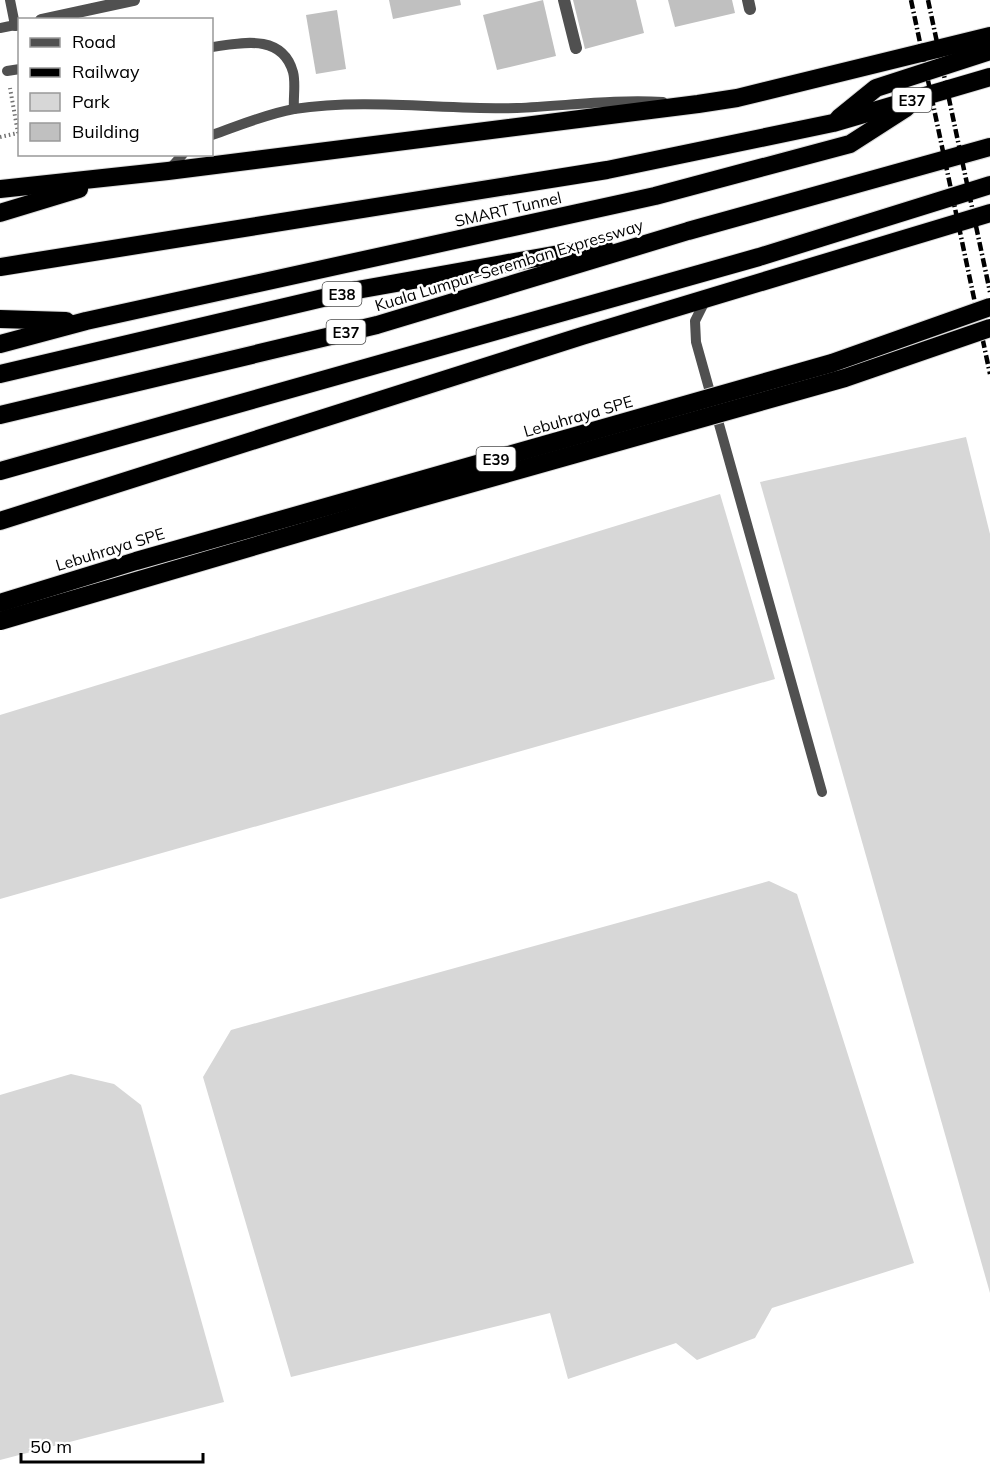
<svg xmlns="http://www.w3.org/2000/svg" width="990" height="1483" font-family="Mulish,sans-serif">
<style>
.green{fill:#d7d7d7}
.building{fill:#c0c0c0}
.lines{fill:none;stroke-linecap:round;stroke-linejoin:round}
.motorway-casing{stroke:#dbdbdb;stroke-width:20}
.path{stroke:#727272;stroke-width:4;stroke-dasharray:1.5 3;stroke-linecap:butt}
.service{stroke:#505050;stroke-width:10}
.minor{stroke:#505050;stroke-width:12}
.motorway{stroke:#000;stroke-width:18}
.rail{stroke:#000;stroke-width:4.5;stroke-dasharray:9 3 1.5 3;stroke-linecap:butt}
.motorway-bridge-casing{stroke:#dbdbdb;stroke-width:20;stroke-linecap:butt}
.motorway-bridge{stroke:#000;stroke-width:18}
.labels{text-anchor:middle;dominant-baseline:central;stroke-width:5;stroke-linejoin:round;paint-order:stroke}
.shield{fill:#fff;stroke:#4c4c4c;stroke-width:1.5}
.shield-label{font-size:15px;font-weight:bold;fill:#000}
.street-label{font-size:16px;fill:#000;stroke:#fff}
</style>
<rect width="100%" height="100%" fill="#fff"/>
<g class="green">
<path d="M966,437L990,534V1293L760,482Z"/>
<path d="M720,494L775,679L0,899V715Z"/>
<path d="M769,881L797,894L914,1263L772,1308L755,1338L697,1360L676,1343L568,1379L550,1313L291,1377L203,1077L231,1030Z"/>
<path d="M71,1074L114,1084L141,1105L224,1402L0,1460V1095Z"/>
</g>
<g class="building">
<path d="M389,0H460L461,5L393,19Z"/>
<path d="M543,0L556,56L497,70L483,15Z"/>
<path d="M573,0H636L644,33L585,49Z"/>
<path d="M668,0H732L735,13L675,27Z"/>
<path d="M337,10L346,69L316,74L306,15Z"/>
</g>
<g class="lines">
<g class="motorway-casing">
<g id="motorway">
<path d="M839,118L876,88L990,51"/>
<path d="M0,189L168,171L698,104L737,98L990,36"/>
<path d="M0,213L79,189"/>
<path d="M0,267L607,170L833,123L990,77"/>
<path d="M0,319L66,321"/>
<path d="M0,344L86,321L655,196L850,144L906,108"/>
<path d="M0,374L357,290L604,246"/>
<path d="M0,415L377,325L688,231L990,147"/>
<path d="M0,471L759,257L990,185"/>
<path d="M0,521L582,336L990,213"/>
</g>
</g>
<path class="path" d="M0,137L18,133L10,88"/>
<g class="service">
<path d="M0,28L15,25L10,0"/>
<path d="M212,47C241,43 282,33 293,72C296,83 293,98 294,109"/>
<path d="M7,71L20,69"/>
<path d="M212,135C238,126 266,114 294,109C368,98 443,110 517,108C566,106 614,99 663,102"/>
<path d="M168,171L183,154"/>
<path d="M706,299L695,321L696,342L822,792"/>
</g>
<g class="minor">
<path d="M564,0L576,48"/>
<path d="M748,0L750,9"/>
<path d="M41,20L134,0"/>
<path d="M15,25L20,24"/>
</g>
<use href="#motorway" class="motorway"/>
<g class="rail">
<path d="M911,0L990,374"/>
<path d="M928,0L990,292"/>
</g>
<g class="motorway-bridge-casing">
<g id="motorway-bridge">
<path d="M0,603L136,561L832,363L990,307"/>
<path d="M0,621L388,507L845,378L990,328"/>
</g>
</g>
<use href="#motorway-bridge" class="motorway-bridge"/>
</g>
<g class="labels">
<g class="shield">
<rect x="892.5" y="88" width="39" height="24" rx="4.5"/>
<rect x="322.5" y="282" width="39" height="24" rx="4.5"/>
<rect x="326.5" y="320" width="39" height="24" rx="4.5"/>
<rect x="476.5" y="447" width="39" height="24" rx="4.5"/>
</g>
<g class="shield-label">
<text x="912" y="100">E37</text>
<text x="342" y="294">E38</text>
<text x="346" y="332">E37</text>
<text x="496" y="459">E39</text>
</g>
<g class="street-label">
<text transform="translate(508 209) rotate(-13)">SMART Tunnel</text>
<text transform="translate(509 265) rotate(-17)">Kuala Lumpur–Seremban Expressway</text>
<text transform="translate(578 416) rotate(-16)">Lebuhraya SPE</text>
<text transform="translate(110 549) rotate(-17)">Lebuhraya SPE</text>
</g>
</g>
<rect x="18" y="18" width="195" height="138" fill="#ffffff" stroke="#999999" stroke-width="1.5"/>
<rect x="30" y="38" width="30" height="9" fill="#505050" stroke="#999999" stroke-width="1.5"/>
<text x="72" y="48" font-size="18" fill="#000000">Road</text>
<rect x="30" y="68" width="30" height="9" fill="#000000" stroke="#999999" stroke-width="1.5"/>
<text x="72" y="78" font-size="18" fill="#000000">Railway</text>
<rect x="30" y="93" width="30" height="18" fill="#d7d7d7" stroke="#999999" stroke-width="1.5"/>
<text x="72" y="108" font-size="18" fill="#000000">Park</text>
<rect x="30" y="123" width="30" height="18" fill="#c0c0c0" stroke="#999999" stroke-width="1.5"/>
<text x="72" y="138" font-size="18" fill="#000000">Building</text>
<path d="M21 1453v9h182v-9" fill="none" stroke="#000000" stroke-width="3"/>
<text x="30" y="1453" font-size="18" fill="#000000" stroke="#ffffff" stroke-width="4.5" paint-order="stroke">50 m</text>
</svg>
